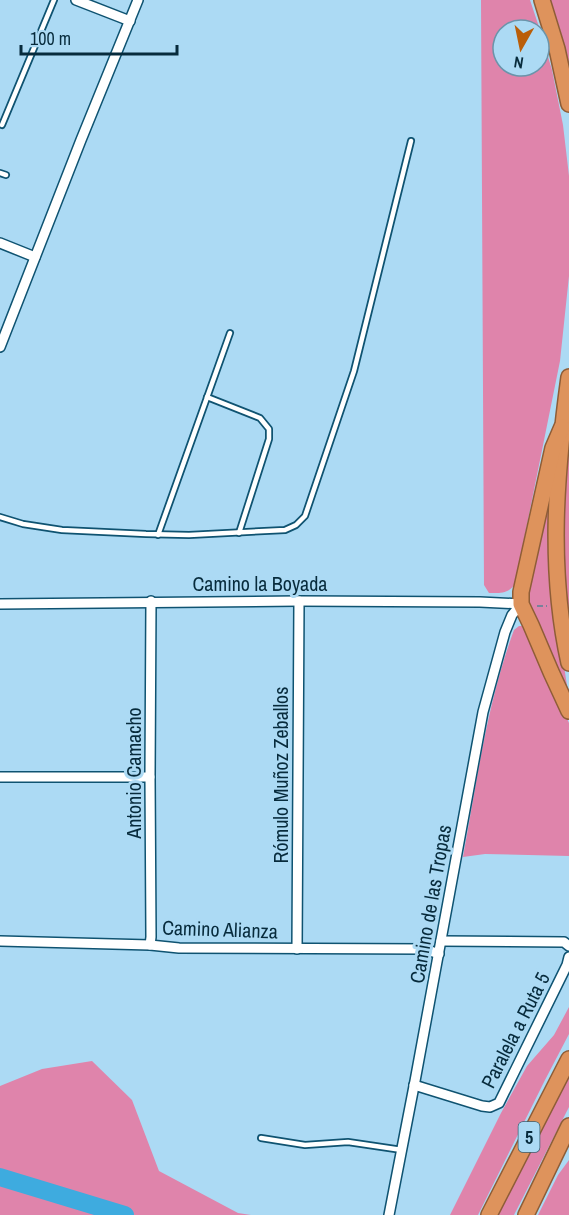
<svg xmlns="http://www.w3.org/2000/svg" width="569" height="1215" font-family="'Archivo Narrow',sans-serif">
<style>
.green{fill:#df84ab;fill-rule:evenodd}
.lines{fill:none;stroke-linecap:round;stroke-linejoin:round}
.river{stroke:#3eabdf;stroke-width:18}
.service-casing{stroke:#0f5371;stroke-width:8}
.minor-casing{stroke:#0f5371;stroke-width:12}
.trunk-casing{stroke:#8e5d37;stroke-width:18}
.path{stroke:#588196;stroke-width:1.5;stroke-dasharray:6 3;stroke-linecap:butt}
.service{stroke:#fff;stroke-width:4.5}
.minor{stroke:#fff;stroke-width:9}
.trunk{stroke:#de935c;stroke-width:15}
.labels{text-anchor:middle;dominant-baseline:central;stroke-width:6;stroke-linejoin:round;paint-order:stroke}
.shield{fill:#acdaf4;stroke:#386073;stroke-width:1.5}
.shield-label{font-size:18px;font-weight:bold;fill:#072b3c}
.street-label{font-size:20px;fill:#072b3c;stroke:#acdaf4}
</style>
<rect width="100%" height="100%" fill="#acdaf4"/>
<g class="green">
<path d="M481,0H530L540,30L552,70L563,125L569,176V276L560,361L515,584C508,594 500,593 489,593L484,585ZM503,30H539V66H503Z"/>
<path d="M549,0H569V64L559,26Z"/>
<path d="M569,448V621C561,564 562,506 569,448Z"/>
<path d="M549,502L550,503L560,640L568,692L528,604L527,596Z"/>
<path d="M519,626H523L529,632L569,723V856L485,854L463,857C477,780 487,703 514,630Z"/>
<path d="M569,1007V1034L545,1080L478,1215H450L501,1113L527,1066L554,1035Z"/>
<path d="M92,1061L132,1100L159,1171L238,1213L251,1215H0V1086L42,1069Z"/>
<path d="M569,1075V1107L514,1215H498Z"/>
<path d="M569,1160V1215H538L558,1175Z"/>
</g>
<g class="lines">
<path class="river" d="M0,1177L125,1215"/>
<g class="service-casing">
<g id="service">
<path d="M2,125L54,0"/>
<path d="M0,173L6,175"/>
<path d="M207,397L260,418L269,429V439L239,533"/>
<path d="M0,517L23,524L62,530L146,534L189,535L285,530L296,525L305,516L354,371L411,141"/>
<path d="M158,535L230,333"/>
<path d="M261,1138L305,1145L348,1142L402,1150"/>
</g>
</g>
<g class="minor-casing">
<g id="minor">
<path d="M76,0L130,21"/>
<path d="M0,243L35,257"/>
<path d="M0,347L81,140L138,0"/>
<path d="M0,604L299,601L480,602L521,604"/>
<path d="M0,777H150"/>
<path d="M0,941L150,945L179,948L425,949L439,954"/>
<path d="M441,941L564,942L569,946"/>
<path d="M150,945L151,937L150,777L151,601"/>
<path d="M297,949L299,601"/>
<path d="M414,1085L482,1106L490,1107L499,1103L567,965L569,957"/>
<path d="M389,1215L415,1081L483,712L505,632L512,615L521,604"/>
</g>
</g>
<g class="trunk-casing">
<g id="trunk">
<path d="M542,0L557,49L569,104"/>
<path d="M569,377C556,472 548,568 569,663"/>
<path d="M562,427L553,448L521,592V604L531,625L551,672L569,711"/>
<path d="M489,1215L569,1059"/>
<path d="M526,1215L569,1126"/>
</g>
</g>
<path class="path" d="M537,606H547"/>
<use href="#service" class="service"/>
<use href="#minor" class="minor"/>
<use href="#trunk" class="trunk"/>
</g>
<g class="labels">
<rect class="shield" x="518.5" y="1122" width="21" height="30" rx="4.5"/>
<g class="shield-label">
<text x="529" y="1137">5</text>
</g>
<g class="street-label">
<text x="260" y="583">Camino la Boyada</text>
<text transform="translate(133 773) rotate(-90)">Antonio Camacho</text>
<text transform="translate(280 775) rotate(-90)">Rómulo Muñoz Zeballos</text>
<text transform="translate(430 904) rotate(-80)">Camino de las Tropas</text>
<text transform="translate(220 929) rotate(2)">Camino Alianza</text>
<text transform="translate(515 1030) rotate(-63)">Paralela a Ruta 5</text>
</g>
</g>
<g transform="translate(521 48) rotate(189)"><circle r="28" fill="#acdaf4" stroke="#6a94aa" stroke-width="1.5"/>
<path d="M0-4.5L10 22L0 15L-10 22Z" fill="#ba5e09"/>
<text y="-9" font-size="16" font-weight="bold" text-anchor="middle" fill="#072b3c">N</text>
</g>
<path d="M21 45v9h156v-9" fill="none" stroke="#072b3c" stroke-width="3"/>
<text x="30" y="45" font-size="18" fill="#072b3c" stroke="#acdaf4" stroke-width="4.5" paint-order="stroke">100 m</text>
</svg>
